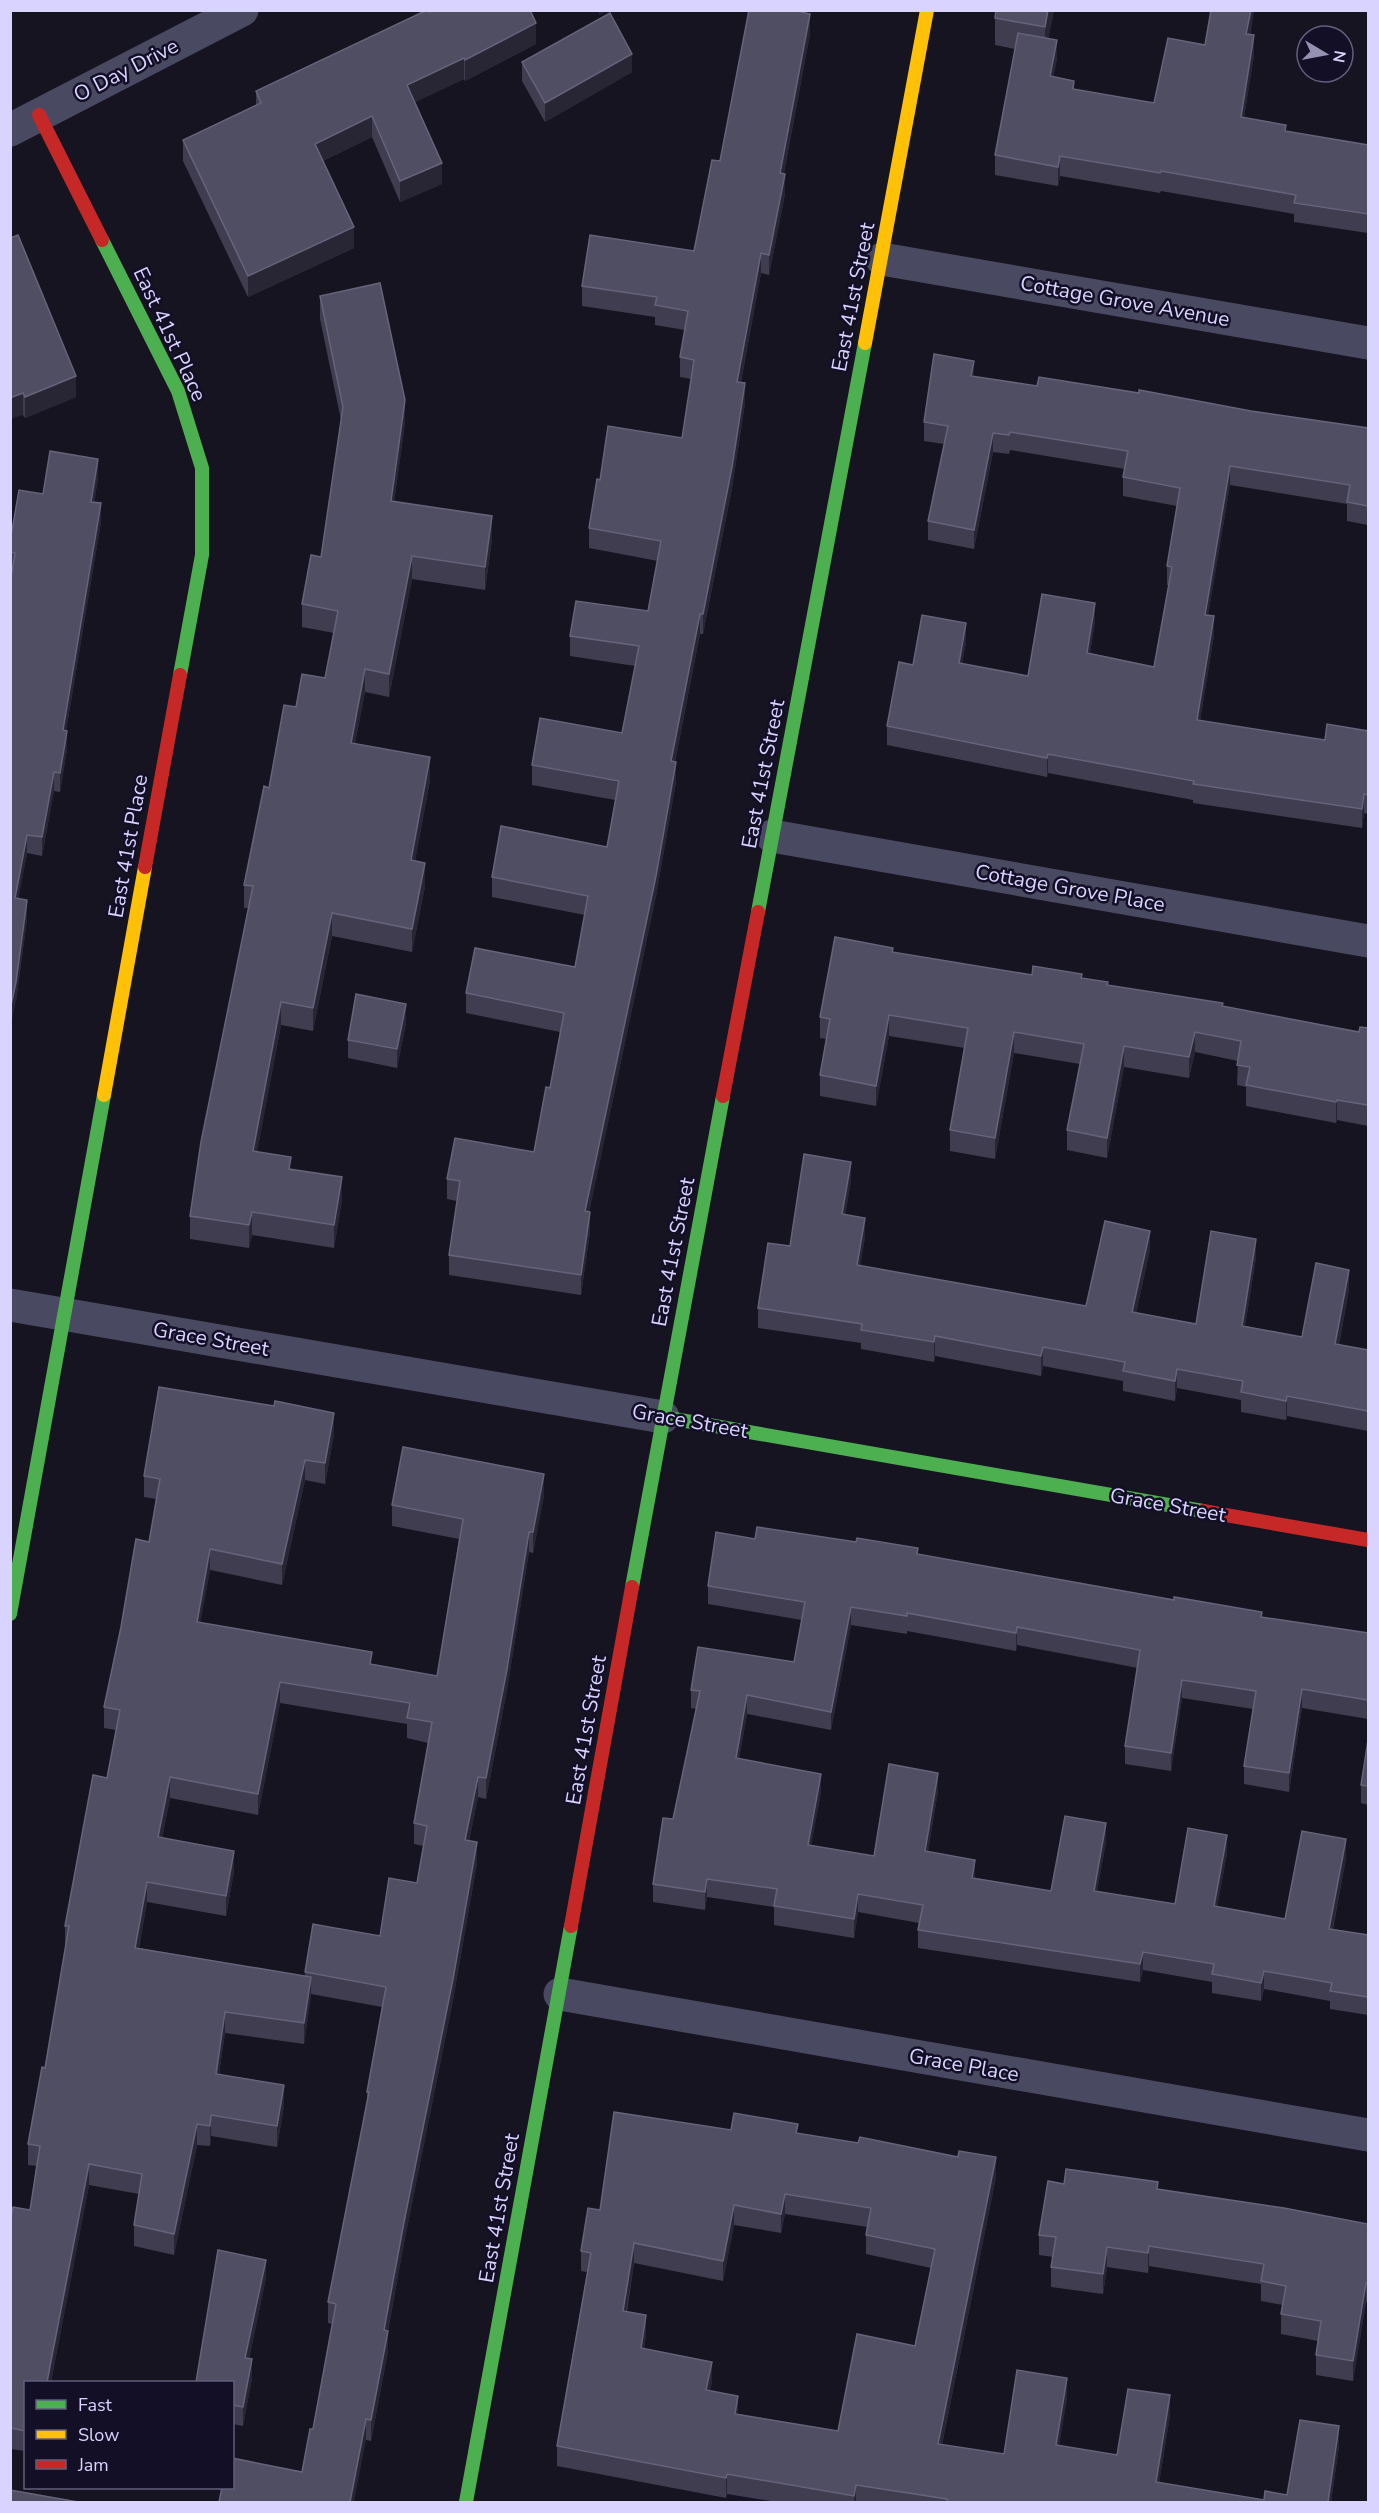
<svg xmlns="http://www.w3.org/2000/svg" width="1379" height="2513" font-family="'Nunito Sans',sans-serif">
<style>
.lines{fill:none;stroke-linecap:round;stroke-linejoin:round}
.street{stroke:#4a4962;stroke-width:33}
.fast{stroke:#4caf50;stroke-width:14}
.slow{stroke:#ffc107;stroke-width:14}
.jam{stroke:#c62828;stroke-width:14}
.wall{fill:#403d50;fill-rule:evenodd}
.shaded-wall{fill:#282635}
.building{fill:#504e63;stroke:#66637b;stroke-width:1.5;fill-rule:evenodd}
.labels{text-anchor:middle;dominant-baseline:central;stroke-width:5;stroke-linejoin:round;paint-order:stroke}
.street-label{font-size:21px;fill:#d9d4ff;stroke:#130f26}
</style>
<rect width="100%" height="100%" fill="#161421"/>
<g class="lines">
<g class="street">
<path d="M10,130L242,10"/>
<path d="M882,259L1368,343"/>
<path d="M772,836L1368,941"/>
<path d="M10,1305L663,1417"/>
<path d="M560,1994L1368,2135"/>
</g>
<g class="fast">
<path d="M102,240L178,391L202,468V555L180,675"/>
<path d="M758,912L865,343"/>
<path d="M663,1417L1203,1511"/>
<path d="M632,1587L723,1096"/>
<path d="M10,1614L104,1095"/>
<path d="M466,2502L571,1926"/>
</g>
<g class="slow">
<path d="M865,343L927,10"/>
<path d="M104,1095L145,867"/>
</g>
<g class="jam">
<path d="M39,115L102,240"/>
<path d="M145,867L180,675"/>
<path d="M723,1096L758,912"/>
<path d="M1203,1511L1368,1540"/>
<path d="M571,1926L632,1587"/>
</g>
</g>
<g class="wall">
<path d="M996,10H1054L1048,39L1057,59L1053,77L1074,89L1154,103L1205,45L1211,10H1254L1250,35L1254,55L1244,117L1286,132L1368,145V233L1294,222V214L1161,191L1160,193L1060,176L1058,186L995,175V155L1015,49L995,45V18Z"/>
<path d="M430,12L536,44L465,81L464,79L415,102L442,184L400,202L372,137L323,161L354,248L248,297L183,161V140L256,105V91Z"/>
<path d="M810,34L784,173L785,194L769,275L761,273L741,382L745,403L732,488L703,634H700L675,762L676,782L656,896L589,1212L590,1232L581,1295L449,1275V1255L457,1201L447,1199V1179L534,1152L550,1088L560,1032L466,1013V993L575,967L585,915L492,897V877L607,847L615,800L532,785V765L622,733L635,666L570,656V636L648,611L658,561L589,548V528L600,480L682,438L691,379L680,377V357L685,330L655,325V317L582,306V286L694,251L720,161Z"/>
<path d="M522,62L632,72L545,122L522,81Z"/>
<path d="M10,238L76,397L25,418L23,415Z"/>
<path d="M320,296L405,423L394,502L492,539L485,590L412,579L389,697L365,692L355,743L430,780L415,861L425,886L412,952L332,936L313,1031L281,1025L257,1151L291,1169L342,1200L334,1248L252,1235L249,1248L190,1239V1216L248,908H244V885L269,788L296,707L325,678L334,633L302,627V604L321,557L341,420L320,319Z"/>
<path d="M974,377L1037,386L1251,411L1368,428V525L1347,521V504L1230,485L1208,615L1214,635L1200,721L1325,740L1368,731V814L1364,813L1362,828L1193,803V800L1048,773L1047,777L887,745V726L913,665L966,642L962,663L1028,676L1095,622L1090,653L1154,667L1169,585H1167V566L1177,506L1123,496V477L1125,469L1010,450L1009,454L993,452L974,549L928,540V521L944,444L924,441V422Z"/>
<path d="M98,478L94,503L101,522L66,731L67,749L60,792L54,791L42,856L27,853L18,899L27,919L16,1001L12,571H10V542L43,494Z"/>
<path d="M893,952L1032,975L1082,978L1108,985L1359,1032L1368,1028V1126L1337,1120L1336,1123L1246,1106V1087L1237,1085L1238,1061L1195,1052L1189,1078L1124,1067L1107,1158L1067,1150V1130L1080,1064L1014,1053L995,1159L950,1151V1130L965,1048L889,1036L876,1106L820,1096V1075L826,1039L820,1038V1017Z"/>
<path d="M406,1023L397,1068L348,1058V1040Z"/>
<path d="M851,1181L845,1215L865,1237L860,1266L1086,1306L1150,1250L1136,1313L1196,1324L1256,1258L1245,1326L1302,1337L1349,1289L1339,1345L1368,1350V1431L1287,1416L1286,1420L1241,1412V1400L1177,1388L1175,1401L1123,1391V1381L1043,1366L1041,1376L935,1356L934,1362L861,1349V1343L758,1328V1308L790,1246Z"/>
<path d="M334,1434L325,1484L305,1480L282,1585L210,1570L200,1622L372,1664L437,1676L459,1539L392,1526V1505L544,1495L533,1553L529,1552L507,1690L486,1799L478,1797L469,1841L477,1863L453,2000L404,2243L388,2331V2351L371,2441L366,2440L302,2472L313,2429L333,2324L328,2323V2302L367,2104V2092L382,2007L311,1994L304,2044L225,2033L219,2074L284,2106L277,2147L211,2136L210,2146L197,2145L174,2255L134,2246V2225L139,2194L89,2185L51,2382H26V2451L10,2449V2224L30,2210L36,2166L28,2165V2144L45,2068L66,1947L65,1946V1926L107,1778L116,1730L104,1728V1707L149,1542L156,1499L144,1497V1476ZM280,1703L407,1724V1738L428,1743L414,1823V1844L423,1846L417,1883L380,1936L305,1972V1976L139,1948L147,1902L226,1916L234,1871L162,1838L170,1798L258,1815Z"/>
<path d="M755,1539L918,1554L1262,1617L1368,1633V1719L1302,1708L1289,1792L1244,1784V1766L1253,1709L1182,1698L1171,1771L1125,1764V1746L1138,1668L1017,1645L1016,1651L907,1631V1634L851,1625L831,1730L747,1714L739,1759L821,1792L811,1845L874,1856L938,1791L928,1851L975,1878L1051,1891L1106,1842L1097,1891L1175,1904L1227,1853L1217,1907L1285,1919L1346,1858L1333,1929L1368,1935V2015L1330,2009V2001L1264,1989L1261,2001L1212,1993V1982L1143,1970L1140,1982L918,1948V1930L919,1923L858,1912L854,1938L774,1925V1907L707,1897L705,1910L653,1902V1884L673,1819L696,1709L691,1708V1690L794,1662L802,1620L708,1604V1586Z"/>
<path d="M1368,1740V1805L1361,1803V1785Z"/>
<path d="M731,2130L798,2134L996,2177L942,2445L1004,2454L1067,2398L1059,2445L1117,2455L1170,2415L1159,2483L1264,2500L1287,2495L1339,2446L1331,2502H777L727,2494L726,2498L557,2466V2446L587,2272L581,2271V2251L600,2210ZM785,2214L867,2227L866,2235V2254L931,2268L915,2346L838,2431L738,2414L710,2390L712,2382L644,2348L646,2335L627,2312L634,2263L723,2281L734,2225L781,2233Z"/>
<path d="M1064,2184L1158,2189L1368,2224V2303L1366,2302L1353,2381L1316,2375V2355L1318,2341L1281,2334V2314L1283,2305L1261,2301V2284L1149,2266L1148,2273L1107,2267L1103,2294L1051,2287V2267L1053,2257L1039,2255V2235Z"/>
<path d="M266,2278L249,2359L252,2378L243,2426L232,2424V2382Z"/>
</g>
<g class="shaded-wall">
<path d="M599,10H608L599,15Z"/>
<path d="M1048,10H1054L1045,54V27Z"/>
<path d="M1251,10H1254L1246,53V34Z"/>
<path d="M810,14V34L780,193V173Z"/>
<path d="M536,23V44L465,81V60Z"/>
<path d="M1254,35V55L1241,136V117Z"/>
<path d="M1057,40V59L1050,96V76Z"/>
<path d="M632,54V72L545,122V103Z"/>
<path d="M464,58V79L407,106V85Z"/>
<path d="M372,116V137L315,165V144Z"/>
<path d="M1060,156V176L1058,186V167Z"/>
<path d="M442,163V184L400,202V181Z"/>
<path d="M785,174V194L769,275V255Z"/>
<path d="M354,227V248L248,297V276Z"/>
<path d="M761,253V273L737,402V382Z"/>
<path d="M974,361V380L971,376Z"/>
<path d="M76,376V397L25,418V397Z"/>
<path d="M745,383V403L732,488L703,634V614Z"/>
<path d="M23,393V415L10,419V398Z"/>
<path d="M405,400V423L391,524V501Z"/>
<path d="M993,433V452L974,549V530Z"/>
<path d="M98,459V478L91,521V502Z"/>
<path d="M1230,466V485L1205,634V615Z"/>
<path d="M101,503V522L63,749V730Z"/>
<path d="M492,516V539L485,590V567Z"/>
<path d="M412,556V579L389,697V674Z"/>
<path d="M1095,603V622L1087,672V653Z"/>
<path d="M700,614V634L671,781V761Z"/>
<path d="M1214,616V635L1197,739V720Z"/>
<path d="M966,623V642L959,682V663Z"/>
<path d="M365,669V692L351,765V743Z"/>
<path d="M67,731V749L60,792V773Z"/>
<path d="M1048,754V773L1047,777V758Z"/>
<path d="M430,757V780L411,883V860Z"/>
<path d="M676,762V782L656,896L585,1232V1211Z"/>
<path d="M54,772V791L42,856V837Z"/>
<path d="M1364,794V813L1362,828V809Z"/>
<path d="M27,835V853L15,917V898Z"/>
<path d="M425,863V886L412,952V929Z"/>
<path d="M27,900V919L16,1001L10,1028V1010Z"/>
<path d="M332,913V936L313,1031V1008Z"/>
<path d="M281,1002V1025L253,1174V1151Z"/>
<path d="M406,1004V1023L397,1068V1049Z"/>
<path d="M889,1015V1036L876,1106V1086Z"/>
<path d="M1014,1032V1053L995,1159V1138Z"/>
<path d="M1195,1032V1052L1189,1078V1057Z"/>
<path d="M1124,1046V1067L1107,1158V1138Z"/>
<path d="M1337,1100V1120L1336,1123V1102Z"/>
<path d="M851,1162V1181L842,1234V1214Z"/>
<path d="M342,1177V1200L334,1248V1225Z"/>
<path d="M252,1212V1235L249,1248V1225Z"/>
<path d="M590,1212V1232L581,1295V1275Z"/>
<path d="M865,1218V1237L857,1285V1265Z"/>
<path d="M1150,1231V1250L1132,1331V1312Z"/>
<path d="M1256,1239V1258L1242,1345V1326Z"/>
<path d="M1349,1270V1289L1335,1364V1344Z"/>
<path d="M935,1336V1356L934,1362V1342Z"/>
<path d="M1043,1347V1366L1041,1376V1356Z"/>
<path d="M1177,1369V1388L1175,1401V1381Z"/>
<path d="M1287,1396V1416L1286,1420V1401Z"/>
<path d="M334,1413V1434L325,1484V1463Z"/>
<path d="M305,1460V1480L282,1585V1564Z"/>
<path d="M544,1474V1495L533,1553V1532Z"/>
<path d="M529,1532V1552L507,1690L486,1799V1778Z"/>
<path d="M210,1549V1570L197,1642V1622Z"/>
<path d="M851,1607V1625L831,1730V1712Z"/>
<path d="M1017,1627V1645L1016,1651V1633Z"/>
<path d="M1182,1680V1698L1171,1771V1753Z"/>
<path d="M280,1682V1703L258,1815V1794Z"/>
<path d="M1302,1689V1708L1289,1792V1773Z"/>
<path d="M747,1695V1714L736,1776V1758Z"/>
<path d="M938,1773V1791L925,1869V1851Z"/>
<path d="M821,1774V1792L808,1863V1845Z"/>
<path d="M170,1777V1798L158,1858V1837Z"/>
<path d="M478,1777V1797L465,1861V1840Z"/>
<path d="M1106,1823V1842L1094,1909V1891Z"/>
<path d="M1227,1835V1853L1214,1925V1906Z"/>
<path d="M1346,1839V1858L1329,1947V1929Z"/>
<path d="M477,1842V1863L453,2000L404,2243L384,2351V2330Z"/>
<path d="M234,1851V1871L226,1916V1896Z"/>
<path d="M975,1860V1879L972,1878Z"/>
<path d="M707,1879V1897L705,1910V1892Z"/>
<path d="M147,1882V1902L135,1968V1948Z"/>
<path d="M858,1894V1912L854,1938V1919Z"/>
<path d="M1143,1952V1970L1140,1982V1964Z"/>
<path d="M1264,1971V1989L1261,2001V1983Z"/>
<path d="M311,1977V1998L304,2044V2023Z"/>
<path d="M225,2012V2033L216,2094V2074Z"/>
<path d="M284,2085V2106L277,2147V2126Z"/>
<path d="M211,2115V2136L210,2146V2126Z"/>
<path d="M197,2124V2145L174,2255V2234Z"/>
<path d="M996,2157V2177L938,2464V2444Z"/>
<path d="M89,2164V2185L51,2382H47Z"/>
<path d="M785,2194V2214L781,2233V2214Z"/>
<path d="M734,2205V2225L723,2281V2261Z"/>
<path d="M634,2243V2263L623,2331V2311Z"/>
<path d="M1149,2246V2266L1148,2273V2253Z"/>
<path d="M1107,2247V2267L1103,2294V2274Z"/>
<path d="M266,2260V2278L245,2377V2358Z"/>
<path d="M1366,2283V2302L1353,2381V2361Z"/>
<path d="M646,2315V2335L641,2367V2348Z"/>
<path d="M388,2331V2351L371,2441V2420Z"/>
<path d="M252,2359V2378L243,2426V2407Z"/>
<path d="M712,2362V2382L706,2410V2390Z"/>
<path d="M1067,2378V2398L1056,2464V2445Z"/>
<path d="M1170,2395V2415L1156,2502V2482Z"/>
<path d="M738,2396V2416L735,2414Z"/>
<path d="M366,2419V2440L354,2502H350Z"/>
<path d="M1339,2426V2446L1331,2502H1328Z"/>
<path d="M727,2474V2494L726,2498V2478Z"/>
<path d="M856,2485V2502H854V2496Z"/>
</g>
<g class="building">
<path d="M427,10H430V12L432,10H530L536,23L465,60L464,58L407,85L442,163L400,181L372,116L315,144L354,227L248,276L183,140L261,103L256,91Z"/>
<path d="M749,10H793L810,14L780,173L785,174L769,255L761,253L737,382L745,383L732,467L703,614H700L671,761L676,762L656,876L585,1211L590,1212L581,1275L449,1255L460,1181L447,1179L455,1138L534,1152L546,1087L550,1088L564,1013L466,993L475,948L575,967L588,896L492,877L501,826L607,847L619,781L532,765L540,718L622,733L639,646L570,636L576,601L648,611L661,541L589,528L597,479L600,480L608,426L682,438L694,360L680,357L688,311L655,305L657,297L582,286L590,235L694,251L712,160L720,161Z"/>
<path d="M996,10H1048L1045,27L995,18Z"/>
<path d="M1211,10H1251L1246,34L1254,35L1241,117L1286,125L1285,131L1368,145V214L1294,203L1296,195L1161,171L1160,173L1060,156L1058,167L995,155L1018,33L1057,40L1050,76L1074,81L1073,89L1154,103L1168,38L1205,45Z"/>
<path d="M610,13L632,54L545,103L522,62Z"/>
<path d="M18,235L76,376L25,397L23,393L10,398V238Z"/>
<path d="M380,283L405,400L391,501L492,516L485,567L412,556L389,674L365,669L351,743L430,757L411,860L425,863L412,929L332,913L313,1008L281,1002L253,1151L291,1157L289,1169L342,1177L334,1225L252,1212L249,1225L190,1216L201,1142L253,886L244,885L264,786L269,788L284,705L296,707L302,674L325,678L338,611L302,604L311,555L321,557L343,407L320,296Z"/>
<path d="M934,354L974,361L971,376L1037,386L1039,377L1139,393V390L1251,411L1368,428V506L1347,502L1350,485L1230,466L1205,615L1214,616L1197,720L1325,740L1327,724L1368,731V795L1364,794L1362,809L1193,784L1194,781L1048,754L1047,758L887,726L899,662L913,665L922,615L966,623L959,663L1028,676L1042,594L1095,603L1087,653L1154,667L1172,567L1167,566L1180,488L1123,477L1128,451L1010,432L1009,435L993,433L974,530L928,521L948,426L924,422Z"/>
<path d="M50,451L98,459L91,502L101,503L63,730L67,731L60,773L54,772L42,837L27,835L15,898L27,900L16,982L10,1010V584L15,553L10,552V542L19,490L43,494Z"/>
<path d="M835,937L893,948L892,952L1032,975L1033,966L1082,974L1081,978L1108,982L1107,985L1223,1003L1222,1006L1359,1032L1360,1027L1368,1028V1105L1337,1100L1336,1102L1246,1085L1250,1067L1237,1065L1241,1041L1195,1032L1189,1057L1124,1046L1107,1138L1067,1130L1084,1044L1014,1032L995,1138L950,1130L968,1028L889,1015L876,1086L820,1075L830,1019L820,1017Z"/>
<path d="M356,994L406,1004L397,1049L348,1040Z"/>
<path d="M804,1154L851,1162L842,1214L865,1218L857,1265L1086,1306L1105,1221L1150,1231L1132,1312L1196,1324L1211,1231L1256,1239L1242,1326L1302,1337L1316,1263L1349,1270L1335,1344L1368,1350V1411L1287,1396L1286,1401L1241,1392L1243,1381L1177,1369L1175,1381L1123,1371L1125,1362L1043,1347L1041,1356L935,1336L934,1342L861,1330L862,1324L758,1308L768,1243L790,1246Z"/>
<path d="M159,1387L274,1406L275,1401L334,1413L325,1463L305,1460L282,1564L210,1549L197,1622L372,1652L370,1664L437,1676L463,1519L392,1505L403,1447L544,1474L533,1532H529L507,1669L486,1778L478,1777L465,1840L477,1842L453,1979L404,2222L384,2330L388,2331L371,2420L366,2419L350,2502H219L222,2487H232V2458L302,2472L310,2429H313L336,2304L328,2302L369,2092H367L386,1987L305,1972L313,1924L380,1936L389,1878L417,1883L427,1826L414,1823L432,1722L407,1718L410,1703L280,1682L258,1794L170,1777L158,1837L234,1851L226,1896L147,1882L135,1948L311,1977L304,2023L225,2012L216,2074L284,2085L277,2126L211,2115L210,2126L197,2124L174,2234L134,2225L142,2174L89,2164L47,2382H26V2431L10,2428V2224L13,2207L30,2210L40,2146L28,2144L42,2067L45,2068L69,1926H65L93,1775L107,1778L120,1710L104,1707L121,1627L136,1539L149,1542L160,1479L144,1476Z"/>
<path d="M757,1527L856,1542L857,1538L918,1548L917,1554L1174,1600V1597L1262,1612L1261,1617L1368,1633V1700L1302,1689L1289,1773L1244,1766L1256,1691L1182,1680L1171,1753L1125,1746L1140,1650L1017,1627L1016,1633L907,1613V1616L851,1607L831,1712L747,1695L736,1758L821,1774L808,1845L874,1856L889,1764L938,1773L925,1851L975,1860L972,1878L1051,1891L1065,1816L1106,1823L1094,1891L1175,1904L1188,1828L1227,1835L1214,1906L1285,1919L1302,1831L1346,1839L1329,1929L1368,1935V1997L1330,1991L1332,1983L1264,1971L1261,1983L1212,1974L1214,1964L1143,1952L1140,1964L918,1930L923,1905L858,1894L854,1919L774,1906L777,1889L707,1879L705,1892L653,1884L663,1818L673,1819L700,1691L691,1690L698,1647L794,1662L805,1602L708,1586L716,1532L755,1539Z"/>
<path d="M1368,1740V1786L1361,1785Z"/>
<path d="M614,2112L731,2130L734,2113L798,2124L796,2133L858,2143L860,2137L958,2157L959,2151L996,2157L938,2444L1004,2454L1017,2370L1067,2378L1056,2445L1117,2455L1128,2389L1170,2395L1156,2482L1264,2500L1265,2491L1287,2495L1300,2420L1339,2426L1328,2502H947V2499L856,2485L854,2496L727,2474L726,2478L557,2446L591,2253L581,2251L588,2208L600,2210ZM785,2194L871,2208L866,2235L935,2249L915,2346L857,2334L838,2431L735,2414L738,2396L706,2390L712,2362L641,2348L646,2315L623,2311L634,2243L723,2261L734,2205L781,2214Z"/>
<path d="M1066,2169L1158,2182L1157,2189L1284,2208L1368,2224V2283H1366L1353,2361L1316,2355L1321,2321L1281,2314L1286,2286L1261,2281L1264,2264L1149,2246L1148,2253L1107,2247L1103,2274L1051,2267L1056,2237L1039,2235L1048,2181L1064,2184Z"/>
<path d="M218,2250L266,2260L245,2358L252,2359L243,2407L232,2405V2382H196Z"/>
<path d="M10,2490L78,2502H10Z"/>
</g>
<g class="labels">
<g class="street-label">
<text transform="translate(126 70) rotate(-27)">O Day Drive</text>
<text transform="translate(853 297) rotate(-79)">East 41st Street</text>
<text transform="translate(1125 301) rotate(10)">Cottage Grove Avenue</text>
<text transform="translate(170 334) rotate(65)">East 41st Place</text>
<text transform="translate(763 774) rotate(-79)">East 41st Street</text>
<text transform="translate(128 846) rotate(-80)">East 41st Place</text>
<text transform="translate(1070 888) rotate(10)">Cottage Grove Place</text>
<text transform="translate(673 1252) rotate(-79)">East 41st Street</text>
<text transform="translate(211 1339) rotate(10)">Grace Street</text>
<text transform="translate(690 1421) rotate(10)">Grace Street</text>
<text transform="translate(1168 1505) rotate(10)">Grace Street</text>
<text transform="translate(586 1730) rotate(-80)">East 41st Street</text>
<text transform="translate(964 2065) rotate(10)">Grace Place</text>
<text transform="translate(499 2208) rotate(-80)">East 41st Street</text>
</g>
</g>
<rect width="1379" height="2513" fill="none" stroke="#d9d4ff" stroke-width="24"/>
<rect x="24" y="2381" width="210" height="108" fill="#130f26" stroke="#625e7d" stroke-width="1.5"/>
<rect x="36" y="2400" width="30" height="9" fill="#4caf50" stroke="#625e7d" stroke-width="1.5"/>
<text x="78" y="2411" font-size="18" fill="#d9d4ff">Fast</text>
<rect x="36" y="2430" width="30" height="9" fill="#ffc107" stroke="#625e7d" stroke-width="1.5"/>
<text x="78" y="2441" font-size="18" fill="#d9d4ff">Slow</text>
<rect x="36" y="2460" width="30" height="9" fill="#c62828" stroke="#625e7d" stroke-width="1.5"/>
<text x="78" y="2471" font-size="18" fill="#d9d4ff">Jam</text>
<g transform="translate(1325 54) rotate(100)"><circle r="28" fill="#130f26" stroke="#625e7d" stroke-width="1.5"/>
<path d="M0-4.5L10 22L0 15L-10 22Z" fill="#9591b1"/>
<text y="-9" font-size="16" font-weight="bold" text-anchor="middle" fill="#d9d4ff">N</text>
</g>
</svg>
